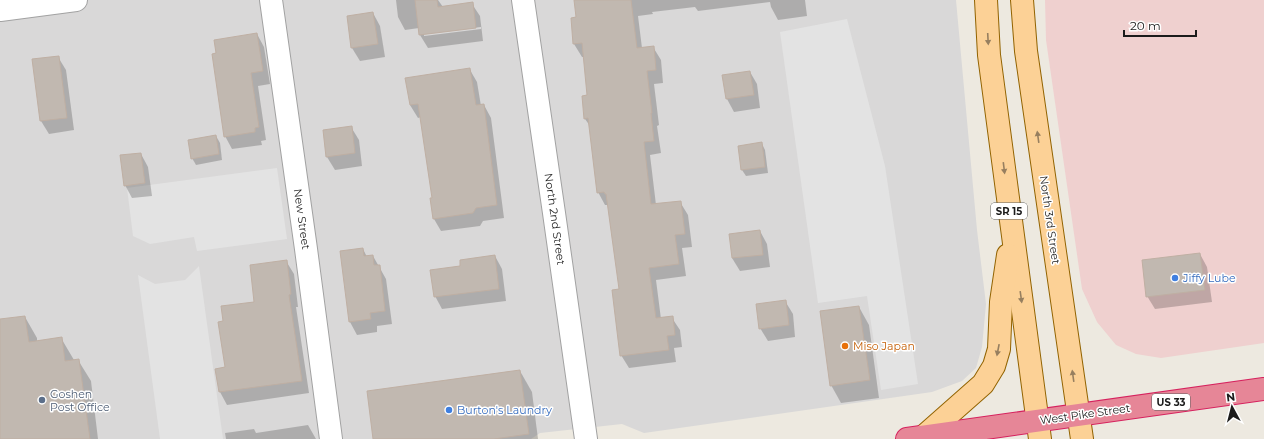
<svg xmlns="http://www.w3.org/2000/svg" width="1264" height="439" font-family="Montserrat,sans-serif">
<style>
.residential{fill:#d9d8d8}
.commercial{fill:#efd0cf}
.parking{fill:#e3e3e3}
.shadow{fill:#0003;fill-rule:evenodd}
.building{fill:#c1b8b0;stroke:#bfafa3}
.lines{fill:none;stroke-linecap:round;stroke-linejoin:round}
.street-casing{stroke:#a2a2a2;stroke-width:24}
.primary-casing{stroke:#926300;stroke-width:24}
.highway-casing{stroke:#d6225e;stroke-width:24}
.street{stroke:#fff;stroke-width:22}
.primary{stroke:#fcd196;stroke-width:22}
.highway{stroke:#e68697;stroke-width:22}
.oneway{fill:#977f5f}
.shop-dot{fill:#3f7fe0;stroke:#fff;stroke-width:1.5}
.food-dot{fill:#e8710a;stroke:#fff;stroke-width:1.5}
.service-dot{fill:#5c6f8a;stroke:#fff;stroke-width:1.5}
.labels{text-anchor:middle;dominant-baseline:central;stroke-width:3;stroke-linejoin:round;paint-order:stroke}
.shield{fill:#fff;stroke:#5f5f5f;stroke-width:1}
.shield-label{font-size:10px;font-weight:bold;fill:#1b1b1b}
.street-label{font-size:11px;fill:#1b1b1b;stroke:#fff}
.shop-label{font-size:11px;fill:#366cbe;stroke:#fff;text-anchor:start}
.food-label{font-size:11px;fill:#c56008;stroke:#fff;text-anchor:start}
.service-label{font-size:11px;fill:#4e5e75;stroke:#fff;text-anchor:start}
</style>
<rect width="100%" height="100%" fill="#ede9e0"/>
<path class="residential" d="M0,0H956L977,230L986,304L982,347L976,368L962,381L932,392L644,433L622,424L540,433L531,439H0Z"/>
<path class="commercial" d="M1045,0H1264V343L1161,358L1136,354L1116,345L1097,322L1082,289L1046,40Z"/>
<g class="parking">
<path d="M847,19L885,166L918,384L881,390L867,296L818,303L780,32Z"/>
<path d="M277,168L287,239L197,251L194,237L150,244L133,236L127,188Z"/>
<path d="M199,266L223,439H160L138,275L155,284L185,280Z"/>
</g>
<g class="shadow">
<path d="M396,0H438L443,7L472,4L480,16L483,41L428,48L420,35L419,28L405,30L398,17ZM481,27V29L424,36V34Z"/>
<path d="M575,0H805L807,16L778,20L771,7L770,2L698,11L695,7L652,12L653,14L638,16L642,48L653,47L661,60L663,83L654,84L659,125L657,126L661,153L650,155L656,205L680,202L688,215L692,247L682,248L686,276L656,280L661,319L672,318L680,330L682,347L674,348L676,362L629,368L621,355L620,290L608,205H605L598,192L590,126L585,119L588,96L584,57H582L574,44L572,19L577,18Z"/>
<path d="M373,13L380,26L385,57L360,61L352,48Z"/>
<path d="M257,34L264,47L270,84L258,86L266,140L261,141L262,145L232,149L225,136Z"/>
<path d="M58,57L66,70L74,130L49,134L41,121L33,60Z"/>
<path d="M470,70L477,82L481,106L484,105L491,118L504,218L483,221L480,226L441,231L434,219L433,199L421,117L418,118L410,105Z"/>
<path d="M750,72L757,84L760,108L734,112L727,99L724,76Z"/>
<path d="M351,127L359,140L362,166L335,170L327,157Z"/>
<path d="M216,136L220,143L222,160L196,165L192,158Z"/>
<path d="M762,144L765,150L768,173L746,176L742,170L740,147Z"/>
<path d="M141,154L148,167L152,196L132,198L125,185Z"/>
<path d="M760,231L767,244L770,267L740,271L732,258Z"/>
<path d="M363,249L367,257L373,256L386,279L392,324L377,326V332L357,335L350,322Z"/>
<path d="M1200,254L1207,267L1212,302L1155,309L1147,296Z"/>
<path d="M495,256L502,269L506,301L442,309L435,296L462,267Z"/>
<path d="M286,261L294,274L298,307H296L309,393L227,405L220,392L216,370L226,368L224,322L255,303Z"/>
<path d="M785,301L793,314L795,337L768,341L760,328Z"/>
<path d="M859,307L869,325L879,398L841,403L831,385Z"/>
<path d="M25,317L37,338V341L61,338L74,360H78L91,381L98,439H0V320Z"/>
<path d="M520,371L532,392L538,439H374Z"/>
<path d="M308,425L316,439H226L225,433L254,429L256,433Z"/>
</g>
<g class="building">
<path d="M415,0H437L438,7L473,2L476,28L419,35Z"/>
<path d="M574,0H631L637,48L654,46L656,70L647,71L652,113H651L654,141L644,142L651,204L681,201L685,234L675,235L679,264L649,268L656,318L673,316L675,335L667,336L669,350L620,356L612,290L619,289L606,194H605L604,192L597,193L588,118L584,119L582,96L587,95L582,43L573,44L571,18L576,17Z"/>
<path d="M373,12L378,44L351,48L347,16Z"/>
<path d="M257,33L263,71L251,73L259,127L255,128V132L224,137L212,54L216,53L214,40Z"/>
<path d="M59,56L67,118L40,121L32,59Z"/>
<path d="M470,68L476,105L484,104L497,205L476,208L473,213L433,219L430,198H432L418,104L410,105L405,78Z"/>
<path d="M750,71L754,95L726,99L722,75Z"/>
<path d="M352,126L355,153L326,157L323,130Z"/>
<path d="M216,135L219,154L191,159L188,140Z"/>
<path d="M762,142L765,167L741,170L738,146Z"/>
<path d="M141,153L145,183L124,186L120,155Z"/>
<path d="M760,230L763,255L732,258L729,234Z"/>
<path d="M363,248L364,256L373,255L374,265H380L385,311L370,313L371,319L349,322L340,251Z"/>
<path d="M1200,253L1205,290L1146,297L1142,260Z"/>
<path d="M495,255L499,289L434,297L430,270L460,266V260Z"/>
<path d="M287,260L291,294L289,295L302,381L219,392L215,369L225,367L218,322L223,321L221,306L254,302L250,265Z"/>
<path d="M786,300L789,325L759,329L756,304Z"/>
<path d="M859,306L870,380L830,386L820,311Z"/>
<path d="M25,316L29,342L62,337L65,361L79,359L90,439H0V319Z"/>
<path d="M520,370L529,434L494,439H373L367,391Z"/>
</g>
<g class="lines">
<g class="street-casing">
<g id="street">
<path d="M271,0L306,249L331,439"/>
<path d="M523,0L554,213L586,439"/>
<path d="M0,10L76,0"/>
</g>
</g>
<g class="primary-casing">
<g id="primary">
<path d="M986,0L989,55L1040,439"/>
<path d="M1022,0L1026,51L1082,439"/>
<path d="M923,437L983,384L994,366L999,349L1001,302L1008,255"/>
</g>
</g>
<g class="highway-casing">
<path id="highway" d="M907,439L1264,389"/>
</g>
<use href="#street" class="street"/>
<use href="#primary" class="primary"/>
<use href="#highway" class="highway"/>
</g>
<defs><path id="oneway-solid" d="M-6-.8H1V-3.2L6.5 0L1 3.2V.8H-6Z"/></defs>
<g class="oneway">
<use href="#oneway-solid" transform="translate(988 39) rotate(87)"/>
<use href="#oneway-solid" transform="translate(1038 137) rotate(-98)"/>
<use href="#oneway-solid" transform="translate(1004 168) rotate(83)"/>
<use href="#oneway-solid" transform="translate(1021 297) rotate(82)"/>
<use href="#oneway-solid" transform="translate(998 350) rotate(101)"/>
<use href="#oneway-solid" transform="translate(1073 376) rotate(-98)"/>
</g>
<g class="shop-dot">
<circle cx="1175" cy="278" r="4"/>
<circle cx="449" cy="410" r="4"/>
</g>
<circle class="food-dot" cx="845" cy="346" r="4"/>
<circle class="service-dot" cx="42" cy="400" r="4"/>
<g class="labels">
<g class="shield">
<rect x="991" y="203" width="36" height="16" rx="3"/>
<rect x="1152" y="394" width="38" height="16" rx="3"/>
</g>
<g class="shield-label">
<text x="1009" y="211">SR 15</text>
<text x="1171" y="402">US 33</text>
</g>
<g class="street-label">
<text transform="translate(302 219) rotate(82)">New Street</text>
<text transform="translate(555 219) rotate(82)">North 2nd Street</text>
<text transform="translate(1050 220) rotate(82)">North 3rd Street</text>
<text transform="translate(1085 414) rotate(-8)">West Pike Street</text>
</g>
<g class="shop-label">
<text x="1183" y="278">Jiffy Lube</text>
<text x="457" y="410">Burton's Laundry</text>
</g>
<g class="food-label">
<text x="853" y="346">Miso Japan</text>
</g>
<g class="service-label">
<text x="50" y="394">Goshen<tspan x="50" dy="13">Post Office</tspan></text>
</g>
</g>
<g transform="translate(1232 407) rotate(353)" stroke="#ffffff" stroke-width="3" paint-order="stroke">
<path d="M0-3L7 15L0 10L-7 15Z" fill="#1b1b1b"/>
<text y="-6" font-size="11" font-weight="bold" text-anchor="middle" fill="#1b1b1b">N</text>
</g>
<path d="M1124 30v6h72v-6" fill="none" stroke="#1b1b1b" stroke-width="2"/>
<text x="1130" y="30" font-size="12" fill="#1b1b1b" stroke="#ffffff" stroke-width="3" paint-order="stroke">20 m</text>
</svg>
